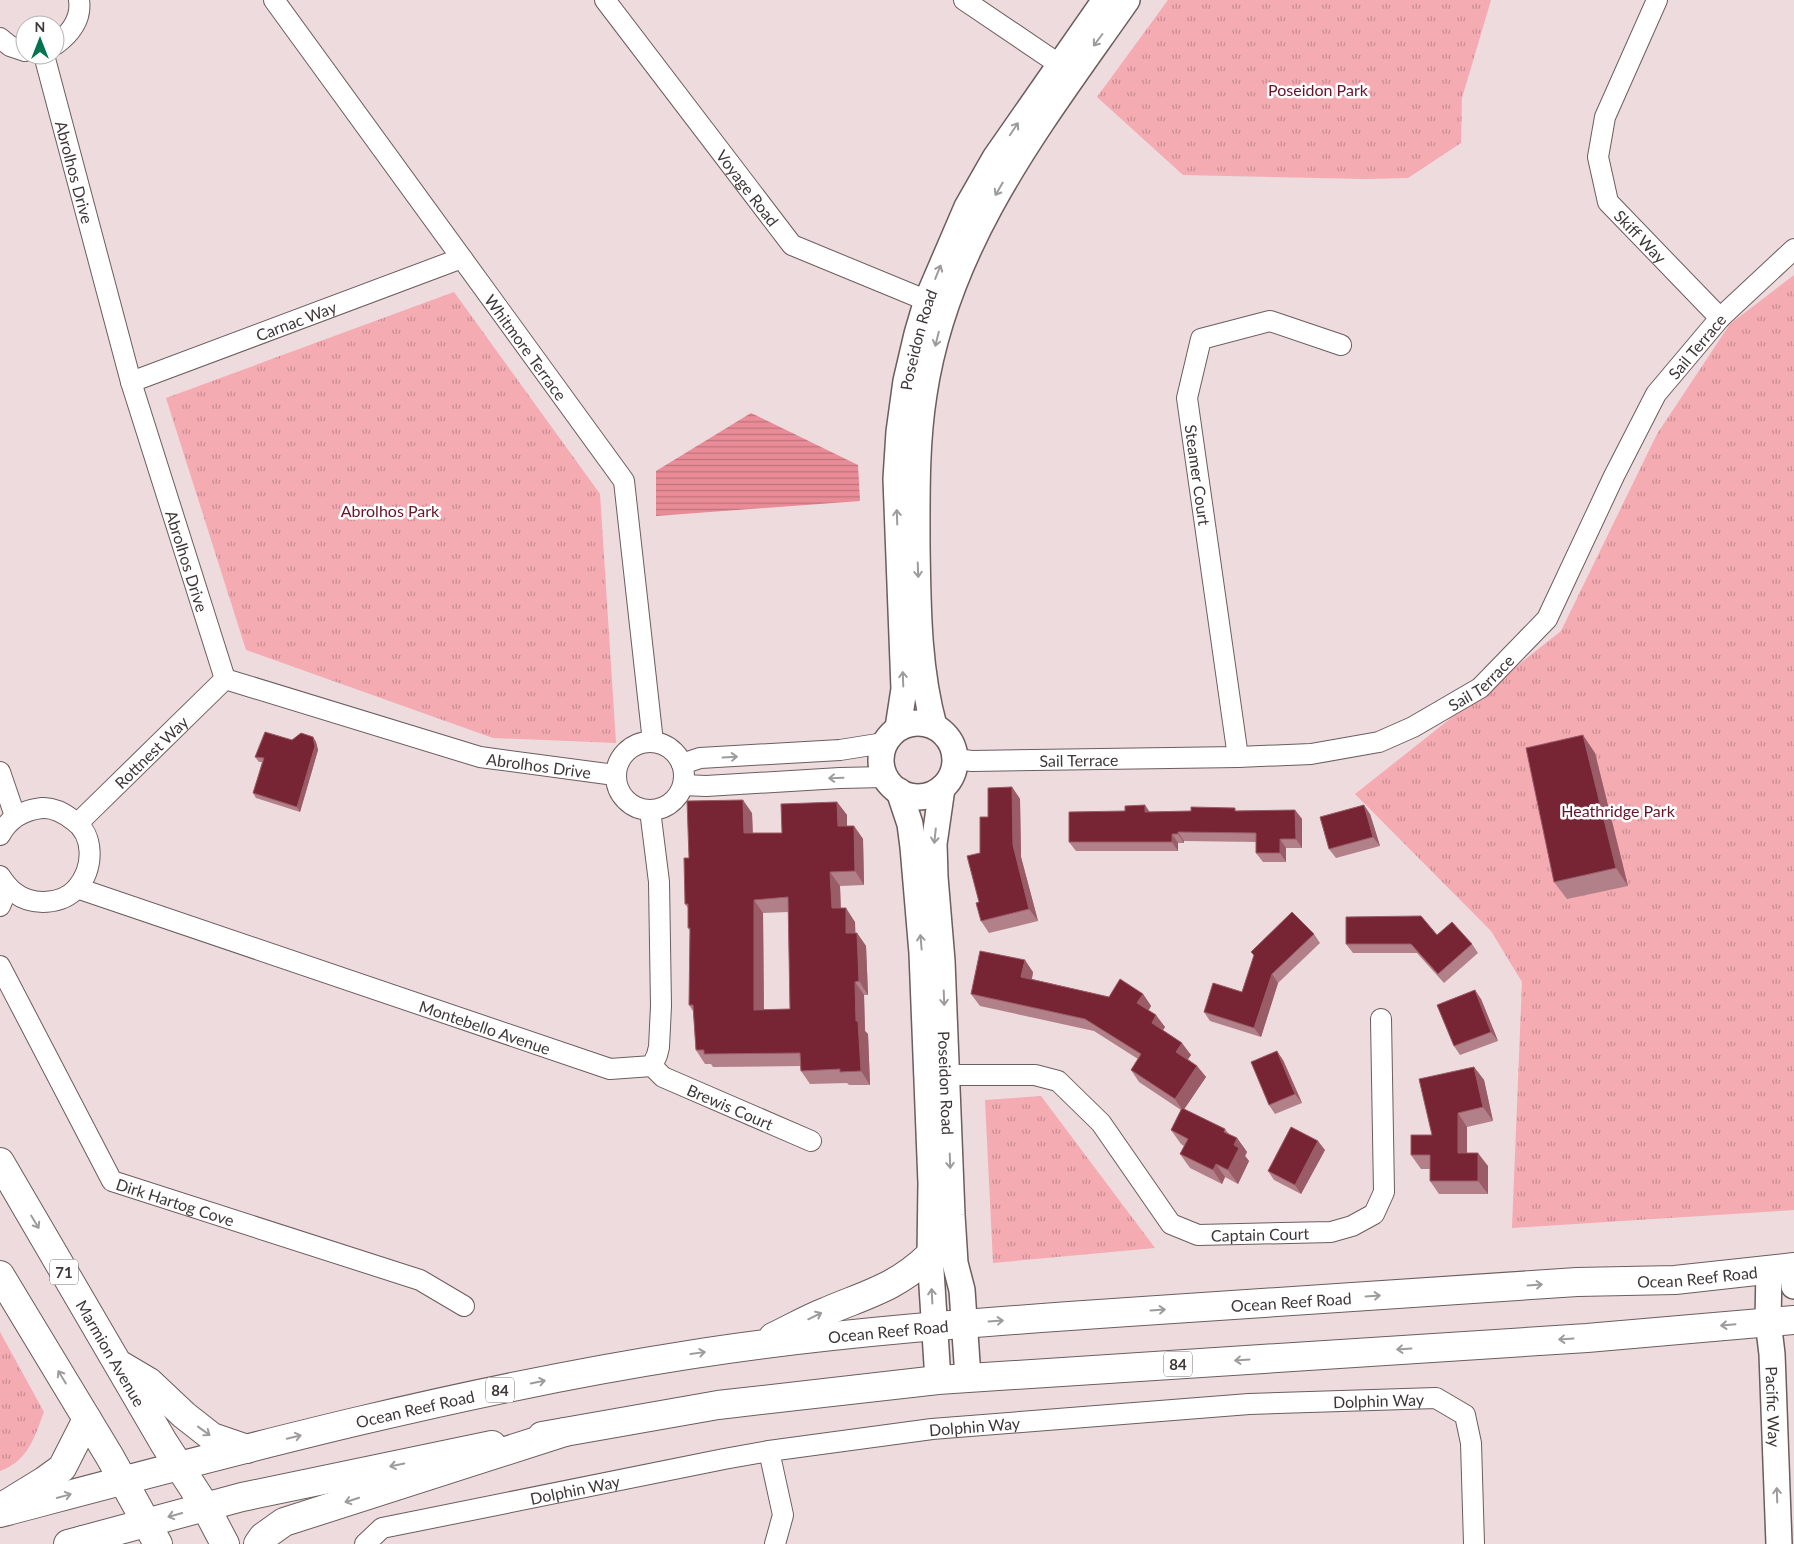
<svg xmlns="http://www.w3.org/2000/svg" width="1794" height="1544" font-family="Lato,sans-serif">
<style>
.park{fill:url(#park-tufts)}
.water{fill:url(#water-rules)}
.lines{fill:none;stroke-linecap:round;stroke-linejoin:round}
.minor-casing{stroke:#6c5d5e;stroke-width:22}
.tertiary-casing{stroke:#6c5d5e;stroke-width:28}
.primary-casing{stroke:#6c5d5e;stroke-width:30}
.trunk-casing{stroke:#6c5d5e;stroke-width:30}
.minor{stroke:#fff;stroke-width:20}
.tertiary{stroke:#fff;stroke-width:25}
.primary{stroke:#fff;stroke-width:28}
.trunk{stroke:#fff;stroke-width:28}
.wall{fill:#b28089;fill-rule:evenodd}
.shaded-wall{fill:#9a5c67}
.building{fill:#772535;stroke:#9a5c67;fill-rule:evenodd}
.oneway{stroke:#9e9b9c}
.labels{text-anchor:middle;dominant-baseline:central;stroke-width:5;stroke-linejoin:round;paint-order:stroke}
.shield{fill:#fff;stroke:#787374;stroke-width:1}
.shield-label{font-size:15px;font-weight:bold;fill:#3e3738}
.park-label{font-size:16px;fill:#671428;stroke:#fff}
.street-label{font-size:16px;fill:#3e3738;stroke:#fff}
</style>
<defs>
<pattern id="park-tufts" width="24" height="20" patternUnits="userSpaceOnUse" patternTransform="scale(1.25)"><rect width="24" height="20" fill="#f5abb2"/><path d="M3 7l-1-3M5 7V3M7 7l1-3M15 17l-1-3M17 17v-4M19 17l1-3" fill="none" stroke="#c88c92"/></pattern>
<pattern id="water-rules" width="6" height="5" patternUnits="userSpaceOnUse" patternTransform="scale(1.25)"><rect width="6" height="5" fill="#e98c97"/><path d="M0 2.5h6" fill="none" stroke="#be737c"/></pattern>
</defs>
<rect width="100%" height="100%" fill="#eddbdd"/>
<g class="park">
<path d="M1168,0H1491L1462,98L1461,143L1408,178L1366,179L1183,175L1097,97Z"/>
<path d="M1794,275V1210L1512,1228L1522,982L1491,931L1355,794L1561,631L1657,434L1730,324Z"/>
<path d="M454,292L600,494L616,743L493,738L246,650L166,398Z"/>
<path d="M1041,1096L1155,1248L993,1263L985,1100Z"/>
<path d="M0,1332L44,1412C34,1438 28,1461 0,1471Z"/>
</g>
<path class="water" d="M751,413L858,465L860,501L656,516V471Z"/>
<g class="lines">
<g class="minor-casing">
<g id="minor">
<path id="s1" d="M274,0L624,481L653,742"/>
<path id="s2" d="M605,0L792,245L940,306"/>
<path d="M964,0L1072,73"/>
<path id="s3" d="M1657,0L1605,117L1598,157L1608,202L1720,318"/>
<path d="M0,38L10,46L25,51"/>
<path d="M55,45C70,34 82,20 79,0"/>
<path id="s4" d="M44,55L131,382L225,679L480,757L615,775"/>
<path id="s5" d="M131,382L462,258"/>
<circle cx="650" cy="776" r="34"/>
<path d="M1238,757L1187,398L1201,339L1270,321L1341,345"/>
<path id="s6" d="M955,759L972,761L1238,757L1311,754L1379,742L1413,727L1480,688L1547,619L1614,476L1656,394L1720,318L1794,249"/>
<path d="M682,764L700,758L840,750L884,743"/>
<path d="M0,772L15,816"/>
<path d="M683,785L706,786L840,778L885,777"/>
<path id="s7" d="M78,823L225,679"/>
<path d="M0,835C9,818 23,810 42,808C54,807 64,813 73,820C95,835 94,868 77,888C62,905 32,906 15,893C8,888 4,882 0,876"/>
<path id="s8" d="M77,888L610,1069L652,1066L657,1055L659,1047L661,1006L659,882L650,810"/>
<path d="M0,906L8,887"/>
<path id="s9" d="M0,966L112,1181L420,1280L464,1306"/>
<path id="s10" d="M652,1066L663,1077L811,1141"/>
<path id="s11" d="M932,1075H1035L1058,1081L1101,1123L1171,1224L1198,1235L1331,1232L1352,1226L1374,1214L1384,1192L1381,1019"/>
<path d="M769,1451L783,1515L775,1544"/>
<path id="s12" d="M365,1544L382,1528L724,1459L769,1451L932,1429L1249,1404L1436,1398L1465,1415L1471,1443L1474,1544"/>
</g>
</g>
<g class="tertiary-casing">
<g id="tertiary">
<circle cx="918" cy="760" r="37"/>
<path d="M934,726C918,668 918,607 917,547C917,496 916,444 924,394C947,241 1041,123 1127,0"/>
<path id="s13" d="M898,728L904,689L896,479L899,432L906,381L917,334L927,300L967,207L995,158L1105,0"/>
<path id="s14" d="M942,788L934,844L935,877L942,961L952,1215L955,1263L962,1290L968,1377"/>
<path d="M899,791L910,824L913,847L922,953L931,1183L930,1255L938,1380"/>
<path d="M1792,1267L1794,1286"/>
<path id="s15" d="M1769,1269L1768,1321L1772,1354L1779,1544"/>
</g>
</g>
<g class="primary-casing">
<g id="primary">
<path d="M773,1337C790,1329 807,1319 825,1312C867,1294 896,1288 930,1255"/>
<path d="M542,1436L718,1405L938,1380L1587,1338L1794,1320"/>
<path id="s16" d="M0,1513C227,1453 456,1391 688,1355C834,1332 981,1322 1128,1312C1278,1302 1427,1292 1577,1282L1675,1280L1794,1267"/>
<path d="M68,1544L242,1497L492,1445"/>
</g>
</g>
<g class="trunk-casing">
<g id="trunk">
<path id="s17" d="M0,1162L164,1443L205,1506L225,1544"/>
<path d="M0,1275L110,1457L158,1544"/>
<path d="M122,1366L149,1382L184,1415L212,1437L247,1449"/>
<path d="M0,1508L44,1481L62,1468L87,1419"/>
<path d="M83,1540L92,1544"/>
<path d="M258,1544L263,1537L284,1522L565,1432"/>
</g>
</g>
<use href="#minor" class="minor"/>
<use href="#tertiary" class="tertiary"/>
<use href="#primary" class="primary"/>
<use href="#trunk" class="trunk"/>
</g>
<g class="wall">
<path d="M313,737L316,742L318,750L300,812L256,798L253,793L262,762H259L255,757L292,740Z"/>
<path d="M1595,753L1628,886L1567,899L1554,882Z"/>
<path d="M1012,787L1020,799L1021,857L1038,921L989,933L981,921L979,902L980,853L988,817Z"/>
<path d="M837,802L847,815V826H854L863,839L864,885L840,886L841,908L855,922V933H857L866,946L868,995H864L865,1031L868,1034L870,1085H849L847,1083L810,1084L801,1071L800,1066L713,1067L711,1064H705L696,1050L693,1011L689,1005L690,931L688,928V908L685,904L689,858L752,813L753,833H782ZM788,912L790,1009L764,1010L763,913Z"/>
<path d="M1295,810L1302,819V848H1286V862H1263L1256,853V842L1184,841V843H1178V851H1076L1069,842L1150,812Z"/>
<path d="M1370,814L1380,846L1336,858L1329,849Z"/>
<path d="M1314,934L1320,943L1278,983L1261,1037L1210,1021L1204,1012L1242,992L1254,956L1251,952Z"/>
<path d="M1437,935L1472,944L1478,953L1444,983L1417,953H1353L1346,944Z"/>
<path d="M1033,972L1032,979L1109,997L1143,994L1151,1006L1148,1010L1165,1027L1163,1030L1191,1055L1188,1059L1197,1066L1206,1077L1184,1109L1225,1129L1229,1134L1237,1138L1247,1152L1245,1156L1249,1161L1238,1184L1225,1177L1222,1184L1190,1168L1180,1154L1184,1146L1181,1144L1171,1130L1181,1110L1139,1082L1131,1070L1138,1059L1094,1031L980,1006L971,994Z"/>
<path d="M1481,999L1498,1041L1460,1055L1454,1046Z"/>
<path d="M1283,1060L1302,1103L1275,1114L1269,1105Z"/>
<path d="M1474,1067L1484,1080L1493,1121L1467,1127V1153L1488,1166V1194H1439L1430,1181V1169H1421L1411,1155L1432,1135Z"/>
<path d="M1325,1150L1301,1194L1274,1180L1268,1171Z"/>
</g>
<g class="shaded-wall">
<path d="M1583,735L1595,753L1628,886L1616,868Z"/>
<path d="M313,737L316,742L318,750L300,812L297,807Z"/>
<path d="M1012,787L1020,799L1021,857L1038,921L1029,909L1013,845Z"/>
<path d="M743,800L752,813L753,846L744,833Z"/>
<path d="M837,802L847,815V840L838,826Z"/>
<path d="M1145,805L1151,814L1145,812Z"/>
<path d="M1364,805L1370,814L1380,846L1373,837Z"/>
<path d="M1295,810L1302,819V848L1296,839Z"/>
<path d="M854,826L863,839L864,885L855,871Z"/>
<path d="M1178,832L1184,841V843L1178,834Z"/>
<path d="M1172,834L1178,843V851L1172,842Z"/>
<path d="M1280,839L1286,848V862L1280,853Z"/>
<path d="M830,872L840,886L841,922L832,908Z"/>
<path d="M754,900L763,913L764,1023L754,1010Z"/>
<path d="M846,908L855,922L856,946L846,933Z"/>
<path d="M857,933L866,946L868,995L859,981Z"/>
<path d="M1025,960L1033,972L1030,989L1021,977Z"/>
<path d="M1272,974L1278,983L1261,1037L1254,1028Z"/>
<path d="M855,982L864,995L865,1031L868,1034L870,1085L861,1071L856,1021Z"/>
<path d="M1475,990L1481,999L1498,1041L1491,1032Z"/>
<path d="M1143,994L1151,1006L1146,1015L1137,1003Z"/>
<path d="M1156,1015L1165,1027L1160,1034L1152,1023Z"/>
<path d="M1182,1043L1191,1055L1185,1063L1176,1052Z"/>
<path d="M1277,1051L1283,1060L1302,1103L1295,1094Z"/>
<path d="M1197,1066L1206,1077L1183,1111L1175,1099Z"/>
<path d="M1474,1067L1484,1080L1493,1121L1483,1107Z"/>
<path d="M1458,1113L1467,1127V1166L1458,1153Z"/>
<path d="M1237,1138L1247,1152L1245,1156L1249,1161L1238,1184L1228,1170L1234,1145Z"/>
<path d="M1318,1141L1325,1150L1301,1194L1295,1185Z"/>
<path d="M1478,1153L1488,1166V1194L1478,1181Z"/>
<path d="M1216,1164L1225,1177L1222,1184L1213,1170Z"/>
</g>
<g class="building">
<path d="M265,732L292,740L301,733L313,737L315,746L297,807L253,793L264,758L255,757Z"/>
<path d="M1583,735L1616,868L1554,882L1526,748Z"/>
<path d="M1012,787L1013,845L1029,909L981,921L976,903L979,902L967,856L980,853V817H988V788Z"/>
<path d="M743,800L744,833H782L781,804L837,802L838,826H854L855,871L830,872L832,908H846V933H857L859,981L855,982L856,1021H858L861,1071L840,1072V1069L801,1071L800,1053L704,1054V1050H696L693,1005H689L690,928H688V904H685L684,858H689L687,801ZM788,897L790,1009L754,1010V900Z"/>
<path d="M1145,805V812L1191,811V807L1235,808V811L1295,810L1296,839H1280V853H1256V833L1178,832V834H1172V842H1069V812L1125,811V806Z"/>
<path d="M1364,805L1373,837L1329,849L1320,817Z"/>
<path d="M1292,912L1314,934L1272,974L1254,1028L1204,1012L1213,983L1242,992L1254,955L1251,952Z"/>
<path d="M1421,916L1437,935L1452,922L1472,944L1438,974L1411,944H1346V917Z"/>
<path d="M980,951L1025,960L1021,977L1109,997L1120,979L1143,994L1137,1003L1156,1015L1152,1023L1182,1043L1176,1052L1197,1066L1175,1099L1131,1070L1141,1054L1085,1019L971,994Z"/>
<path d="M1475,990L1491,1032L1454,1046L1437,1005Z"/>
<path d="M1277,1051L1295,1094L1269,1105L1251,1062Z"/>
<path d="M1474,1067L1483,1107L1458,1113V1153H1478V1181H1430V1155H1411V1135H1432L1419,1079Z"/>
<path d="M1182,1108L1225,1129L1224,1132L1237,1138L1234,1145L1239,1148L1228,1170L1216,1164L1213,1170L1180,1154L1188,1139L1171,1130Z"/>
<path d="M1291,1127L1318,1141L1295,1185L1268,1171Z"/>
</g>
<defs><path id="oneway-shaft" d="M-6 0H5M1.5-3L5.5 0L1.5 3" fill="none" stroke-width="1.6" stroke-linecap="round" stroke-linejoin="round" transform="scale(1.25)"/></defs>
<g class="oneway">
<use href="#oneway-shaft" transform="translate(1098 40) rotate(127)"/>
<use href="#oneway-shaft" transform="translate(1014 129) rotate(-56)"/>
<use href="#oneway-shaft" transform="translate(999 189) rotate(120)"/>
<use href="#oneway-shaft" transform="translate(938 272) rotate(-68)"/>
<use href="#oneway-shaft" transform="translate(937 339) rotate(104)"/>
<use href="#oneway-shaft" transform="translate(897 517) rotate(-92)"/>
<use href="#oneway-shaft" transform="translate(918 570) rotate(88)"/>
<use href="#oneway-shaft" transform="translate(903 679) rotate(-92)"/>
<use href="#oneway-shaft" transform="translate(730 757) rotate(-3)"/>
<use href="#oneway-shaft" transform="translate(836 778) rotate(178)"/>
<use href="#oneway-shaft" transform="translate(935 836) rotate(96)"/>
<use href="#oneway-shaft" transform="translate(921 942) rotate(-95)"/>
<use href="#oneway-shaft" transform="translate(944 998) rotate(88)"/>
<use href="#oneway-shaft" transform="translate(950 1161) rotate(88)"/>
<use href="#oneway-shaft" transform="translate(35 1222) rotate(59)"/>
<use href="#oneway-shaft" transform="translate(1535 1285) rotate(-4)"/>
<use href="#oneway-shaft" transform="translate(932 1296) rotate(-93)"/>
<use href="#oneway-shaft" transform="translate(1373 1296) rotate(-4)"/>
<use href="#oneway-shaft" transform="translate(1158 1310) rotate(-4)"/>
<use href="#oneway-shaft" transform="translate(815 1316) rotate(-26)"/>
<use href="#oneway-shaft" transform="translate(996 1321) rotate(-4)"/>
<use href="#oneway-shaft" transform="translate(1728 1325) rotate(175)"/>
<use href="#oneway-shaft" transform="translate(1566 1339) rotate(176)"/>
<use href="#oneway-shaft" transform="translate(1404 1349) rotate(176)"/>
<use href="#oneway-shaft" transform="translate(698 1353) rotate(-8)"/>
<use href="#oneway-shaft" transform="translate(1242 1360) rotate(176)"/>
<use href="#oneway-shaft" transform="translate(62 1377) rotate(-121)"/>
<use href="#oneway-shaft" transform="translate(538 1382) rotate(-11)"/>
<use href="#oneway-shaft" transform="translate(204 1431) rotate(36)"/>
<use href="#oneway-shaft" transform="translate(294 1437) rotate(-14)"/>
<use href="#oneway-shaft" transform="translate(397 1465) rotate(168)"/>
<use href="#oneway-shaft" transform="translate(1777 1495) rotate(-92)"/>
<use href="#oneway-shaft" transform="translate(64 1496) rotate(-15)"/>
<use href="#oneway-shaft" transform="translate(352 1500) rotate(162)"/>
<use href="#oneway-shaft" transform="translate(175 1515) rotate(164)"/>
</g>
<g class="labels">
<g class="shield">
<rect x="50" y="1259.5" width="28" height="25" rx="4"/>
<rect x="1164" y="1351.5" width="28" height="25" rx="4"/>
<rect x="486" y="1377.5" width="28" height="25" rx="4"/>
</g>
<g class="shield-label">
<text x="64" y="1272">71</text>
<text x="1178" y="1364">84</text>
<text x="500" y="1390">84</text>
</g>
<g class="park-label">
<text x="1318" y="89">Poseidon Park</text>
<text x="390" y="510">Abrolhos Park</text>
<text x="1618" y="810">Heathridge Park</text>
</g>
<g class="street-label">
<text stroke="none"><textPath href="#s4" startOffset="121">Abrolhos Drive</textPath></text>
<text stroke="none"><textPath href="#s2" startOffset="236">Voyage Road</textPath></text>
<text stroke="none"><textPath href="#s3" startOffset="262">Skiff Way</textPath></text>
<text stroke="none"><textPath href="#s5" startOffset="176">Carnac Way</textPath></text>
<text stroke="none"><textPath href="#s13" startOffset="391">Poseidon Road</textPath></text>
<text stroke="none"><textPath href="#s1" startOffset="429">Whitmore Terrace</textPath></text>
<text stroke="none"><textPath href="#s6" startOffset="949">Sail Terrace</textPath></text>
<text transform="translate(1198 475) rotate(82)">Steamer Court</text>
<text stroke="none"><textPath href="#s4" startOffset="526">Abrolhos Drive</textPath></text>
<text stroke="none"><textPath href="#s6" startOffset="544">Sail Terrace</textPath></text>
<text stroke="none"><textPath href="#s7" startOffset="102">Rottnest Way</textPath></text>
<text stroke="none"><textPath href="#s6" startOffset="124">Sail Terrace</textPath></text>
<text stroke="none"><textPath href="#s4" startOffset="976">Abrolhos Drive</textPath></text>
<text stroke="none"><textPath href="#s8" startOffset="431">Montebello Avenue</textPath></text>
<text stroke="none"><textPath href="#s14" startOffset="296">Poseidon Road</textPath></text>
<text stroke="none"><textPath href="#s10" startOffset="89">Brewis Court</textPath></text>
<text stroke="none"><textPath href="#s9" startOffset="309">Dirk Hartog Cove</textPath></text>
<text stroke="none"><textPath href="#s11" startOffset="401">Captain Court</textPath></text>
<text stroke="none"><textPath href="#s16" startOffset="1719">Ocean Reef Road</textPath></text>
<text stroke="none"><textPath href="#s16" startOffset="1312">Ocean Reef Road</textPath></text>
<text stroke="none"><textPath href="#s16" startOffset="908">Ocean Reef Road</textPath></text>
<text stroke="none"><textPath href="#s17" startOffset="221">Marmion Avenue</textPath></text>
<text stroke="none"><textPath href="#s12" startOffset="1030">Dolphin Way</textPath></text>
<text stroke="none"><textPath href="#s15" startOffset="138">Pacific Way</textPath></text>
<text stroke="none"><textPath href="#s16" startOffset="428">Ocean Reef Road</textPath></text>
<text stroke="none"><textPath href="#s12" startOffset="625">Dolphin Way</textPath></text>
<text stroke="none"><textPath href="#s12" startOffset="220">Dolphin Way</textPath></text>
</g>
</g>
<g transform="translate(40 40)"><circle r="24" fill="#ffffff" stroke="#b2afaf"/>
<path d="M0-4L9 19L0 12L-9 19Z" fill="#00744f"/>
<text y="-8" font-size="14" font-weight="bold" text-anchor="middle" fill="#3e3738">N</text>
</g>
</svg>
